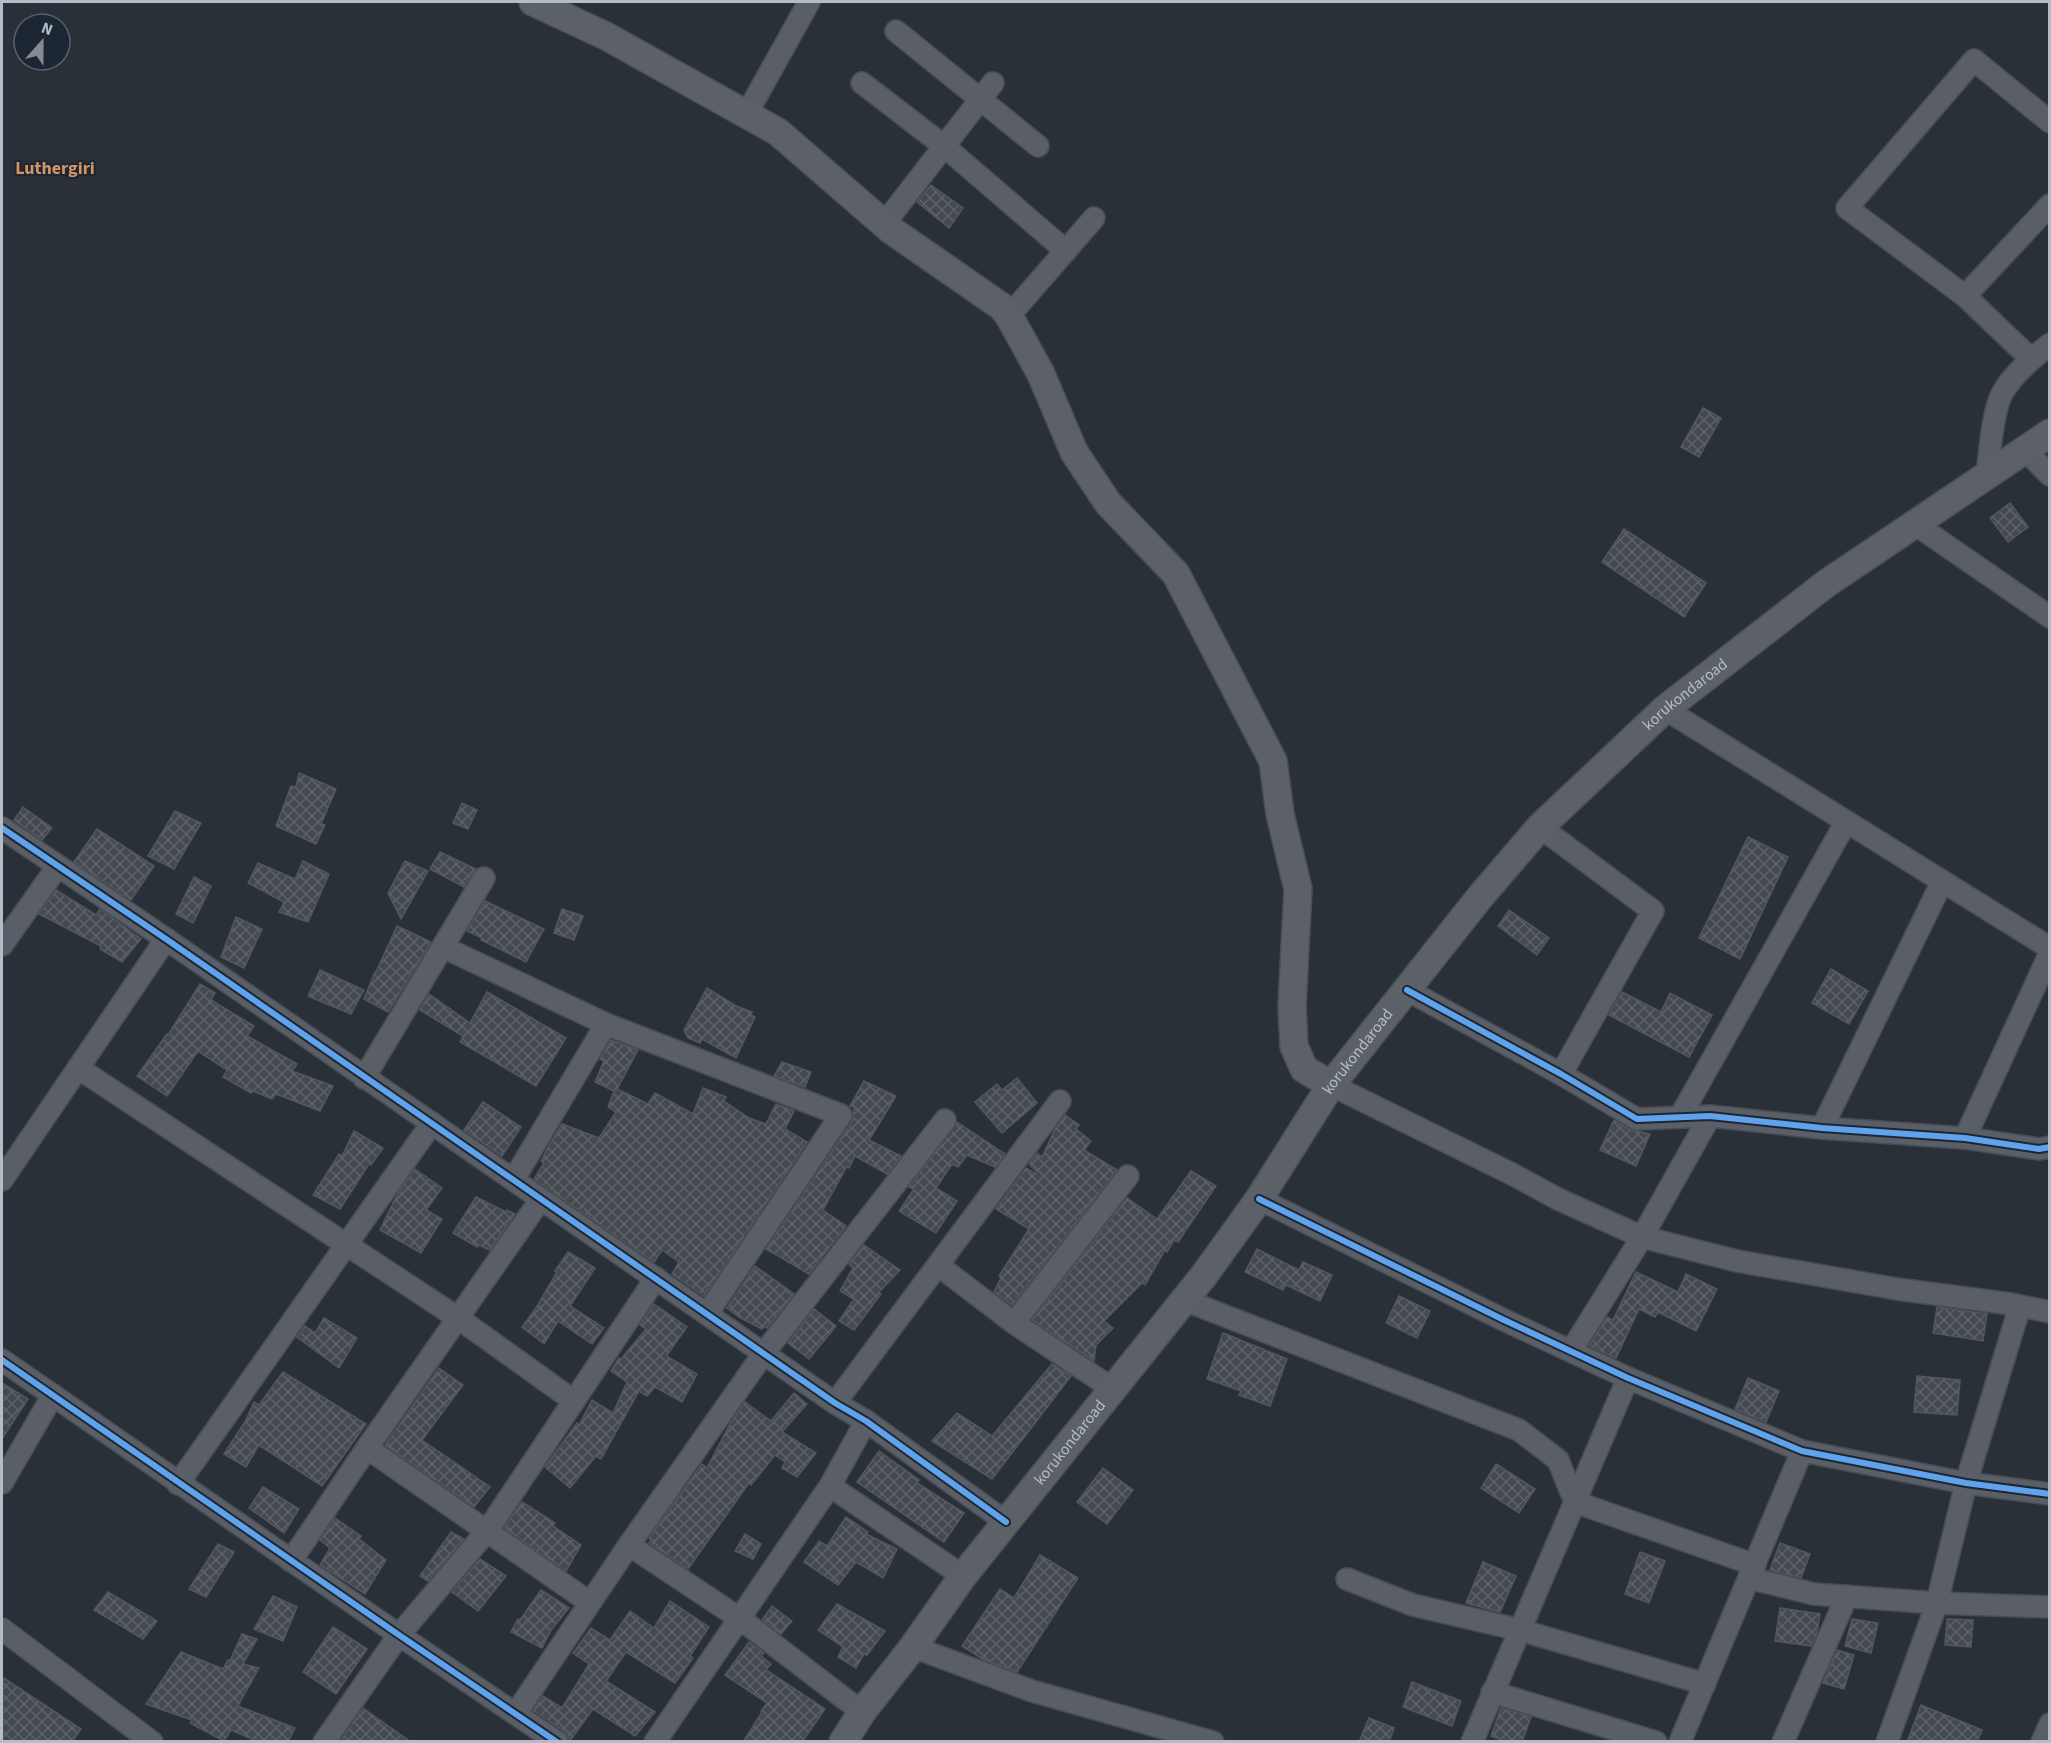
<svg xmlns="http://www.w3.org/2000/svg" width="2051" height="1743" font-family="'Source Sans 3',sans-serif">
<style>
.building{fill:url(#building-cross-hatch);stroke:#52575f;stroke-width:1.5}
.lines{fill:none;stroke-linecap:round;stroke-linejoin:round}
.minor-casing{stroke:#484c53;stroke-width:24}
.major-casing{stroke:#484c55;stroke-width:30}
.minor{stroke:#5a5e66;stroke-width:21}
.major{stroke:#5c6168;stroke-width:27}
.cycleway-casing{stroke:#1d2633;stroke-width:10}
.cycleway{stroke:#60a3ed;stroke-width:6}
.labels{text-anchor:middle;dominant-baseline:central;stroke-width:4.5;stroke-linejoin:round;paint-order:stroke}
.street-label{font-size:16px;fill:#b4bcc9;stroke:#1d2633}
.neighbourhood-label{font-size:18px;font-weight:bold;fill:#d59563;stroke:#1d2633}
</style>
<defs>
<pattern id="building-cross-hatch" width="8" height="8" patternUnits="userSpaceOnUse" patternTransform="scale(1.5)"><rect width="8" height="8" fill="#444950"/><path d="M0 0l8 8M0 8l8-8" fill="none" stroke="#5d6168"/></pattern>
</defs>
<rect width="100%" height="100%" fill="#2a3038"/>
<g class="building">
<path d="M931,185L963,208L949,228L917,202Z"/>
<path d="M1703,408L1721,418L1699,457L1681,447Z"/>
<path d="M2010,503L2028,527L2008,542L1990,518Z"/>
<path d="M1624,529L1706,583L1684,617L1602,562Z"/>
<path d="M299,773L336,789L321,824L325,825L316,844L276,826L291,786L296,787Z"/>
<path d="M462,803L477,810L468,829L453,823Z"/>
<path d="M23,807L52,828L42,840L14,820Z"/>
<path d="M175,811L201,823L174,869L148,856Z"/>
<path d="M97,829L154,866L131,900L74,862Z"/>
<path d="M1748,837L1788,857L1740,959L1699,938Z"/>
<path d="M440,852L476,869L464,887L430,869Z"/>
<path d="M303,861L329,874L308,922L279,912L284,902L248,883L258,863L295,879Z"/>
<path d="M405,861L428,871L401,919L388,893Z"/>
<path d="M194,877L211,886L193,923L176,914Z"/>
<path d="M56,890L96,915L100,909L141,939L122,962L100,949L101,946L39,914Z"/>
<path d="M485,901L544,929L526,962L481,940L482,938L467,931Z"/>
<path d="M562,909L583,916L574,940L554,933Z"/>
<path d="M1509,910L1549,938L1537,955L1498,926Z"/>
<path d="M236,917L262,929L244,968L221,957Z"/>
<path d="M397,926L431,942L388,1012L364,999L375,972H376Z"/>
<path d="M1831,969L1868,991L1849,1024L1812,1003Z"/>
<path d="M320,970L364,990L351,1014L308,996Z"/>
<path d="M200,984L215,993L211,1000L254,1026L247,1036L297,1064L292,1071L333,1086L320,1111L276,1094L272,1099L253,1091L251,1093L223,1077L227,1070L198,1051L167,1096L137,1076L167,1034L168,1035Z"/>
<path d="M707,988L736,1006L752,1012L751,1015L755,1017L736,1058L702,1039L700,1043L688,1038L684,1030Z"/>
<path d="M487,992L566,1038L536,1086L460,1042L463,1036L420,1010L429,994L470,1023Z"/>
<path d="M1622,992L1661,1012L1670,993L1712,1015L1689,1057L1609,1015Z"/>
<path d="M611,1040L638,1050L617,1089L648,1104L655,1093L693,1114L703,1088L726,1097L724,1101L749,1118L766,1124L776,1104L794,1111L785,1129L807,1142L704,1296L672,1274L679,1262L662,1250L654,1262L534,1179L544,1163L541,1161L547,1149L562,1124L599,1138L616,1112L608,1107L614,1091L595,1082L604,1061L600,1059Z"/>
<path d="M782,1062L811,1072L805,1087L774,1076Z"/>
<path d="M1017,1078L1037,1103L1002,1133L975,1102L997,1084L1002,1090Z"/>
<path d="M864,1081L896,1096L869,1140L901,1156L887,1174L855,1156L849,1168L847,1166L823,1210L846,1226L809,1274L766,1249L852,1122L854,1107L850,1106Z"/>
<path d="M483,1102L521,1127L502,1156L464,1130Z"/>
<path d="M1065,1115L1079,1125L1076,1129L1091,1141L1084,1150L1117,1170L1012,1305L994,1292L1001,1278L999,1276L1029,1229L996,1209L1026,1168L1036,1174L1037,1172L1029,1164L1037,1153L1042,1157L1055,1129Z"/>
<path d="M1614,1120L1631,1130L1650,1134L1636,1166L1600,1150Z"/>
<path d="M957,1122L1005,1154L995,1167L967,1155L958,1167L952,1164L936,1188L957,1201L936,1233L899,1211L914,1189L909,1187Z"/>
<path d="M354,1131L383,1148L371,1165L369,1164L340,1209L313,1195L339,1154L342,1156Z"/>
<path d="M415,1169L442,1188L426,1210L442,1219L421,1253L380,1230L398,1193Z"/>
<path d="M1191,1171L1216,1186L1178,1242L1174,1240L1167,1252L1165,1250L1145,1285L1142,1283L1104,1321L1113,1328L1096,1345L1094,1361L1032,1320L1127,1198L1157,1219Z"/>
<path d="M476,1197L506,1212L507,1210L515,1214L490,1250L478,1245L477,1247L453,1233Z"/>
<path d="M864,1245L900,1270L879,1292L881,1294L854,1330L839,1321L854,1299L840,1291L853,1268L849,1264Z"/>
<path d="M1257,1249L1299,1270L1303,1262L1332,1275L1320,1301L1286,1285L1283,1290L1245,1272Z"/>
<path d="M568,1252L595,1268L570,1306L604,1328L592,1344L558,1321L544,1344L522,1327L536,1308L557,1272L555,1271Z"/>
<path d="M755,1266L794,1294L767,1328L765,1326L762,1329L739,1317L727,1308Z"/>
<path d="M1636,1272L1678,1292L1686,1274L1717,1289L1696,1331L1658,1312L1655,1317L1639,1309L1616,1358L1589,1346L1607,1317L1613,1320Z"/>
<path d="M1399,1296L1430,1311L1417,1338L1386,1323Z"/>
<path d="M654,1304L687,1327L667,1355L668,1357L697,1374L682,1402L655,1387L647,1396L639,1391L601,1459L596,1456L570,1488L545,1467L577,1423L579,1425L592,1400L613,1413L627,1382L611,1371L619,1358L621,1359L646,1329L640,1325Z"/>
<path d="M1937,1307L1987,1314L1983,1341L1933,1333Z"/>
<path d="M814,1309L836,1326L809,1359L788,1343Z"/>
<path d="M324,1318L357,1338L339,1368L297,1337L305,1326L315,1333Z"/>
<path d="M1223,1333L1287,1359L1270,1406L1239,1395L1241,1391L1207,1379Z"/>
<path d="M1052,1364L1071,1376L992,1479L932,1441L957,1413L992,1436Z"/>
<path d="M439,1368L463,1385L422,1440L490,1487L474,1507L385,1445Z"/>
<path d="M283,1372L366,1424L322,1486L259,1445L246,1467L224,1454L246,1420L254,1402L259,1405Z"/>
<path d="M1917,1376L1960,1380L1957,1415L1914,1412Z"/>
<path d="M1748,1378L1779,1391L1766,1422L1735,1409Z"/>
<path d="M2,1383L28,1399L2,1439Z"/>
<path d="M794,1393L807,1404L782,1432L816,1453L797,1477L782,1468L785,1462L775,1455L751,1485L749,1483L688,1569L649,1543L651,1539L649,1538L702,1464L707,1468L730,1424L745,1402L771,1421Z"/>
<path d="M879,1451L919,1480L917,1483L964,1513L944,1542L857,1482Z"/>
<path d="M1496,1464L1535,1489L1519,1513L1481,1488Z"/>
<path d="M1103,1468L1133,1490L1107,1524L1077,1502Z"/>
<path d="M263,1487L299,1509L284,1533L249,1508Z"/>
<path d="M522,1502L555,1523L553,1526L581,1545L566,1571L504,1528Z"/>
<path d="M846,1517L868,1532L866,1534L897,1549L883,1578L856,1562L838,1585L804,1562L819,1541L827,1546Z"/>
<path d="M335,1518L361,1536L359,1539L386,1560L365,1594L320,1565L330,1548L320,1540Z"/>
<path d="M451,1532L464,1539L428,1581L420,1576Z"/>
<path d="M745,1534L761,1544L753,1559L735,1551Z"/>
<path d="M1780,1543L1810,1554L1801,1578L1770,1570Z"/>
<path d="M218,1544L234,1552L206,1597L189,1589Z"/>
<path d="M1640,1552L1665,1561L1649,1603L1625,1594Z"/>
<path d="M1040,1555L1078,1578L1017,1672L984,1660L962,1646L1000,1589L1014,1598Z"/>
<path d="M480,1559L506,1576L478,1611L452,1592Z"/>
<path d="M1483,1562L1516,1576L1500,1612L1466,1603Z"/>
<path d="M541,1590L569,1608L551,1630L542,1648L511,1632L518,1619L520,1620Z"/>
<path d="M108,1592L157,1621L143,1639L94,1610Z"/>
<path d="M273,1596L297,1607L283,1641L254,1629Z"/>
<path d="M670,1601L709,1627L690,1656L693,1658L675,1683L626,1652L606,1681L655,1712L635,1736L593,1709L570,1741L564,1731L533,1710L543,1696L562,1708L589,1664L573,1653L591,1628L610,1640L630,1611L654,1628Z"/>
<path d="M837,1604L885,1631L867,1655L864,1654L856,1668L838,1657L843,1647L818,1630Z"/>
<path d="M772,1606L792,1621L781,1634L762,1620Z"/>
<path d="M1780,1608L1820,1614L1817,1633L1811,1646L1775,1641Z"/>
<path d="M1852,1619L1878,1623L1871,1653L1845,1646Z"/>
<path d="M1947,1619L1973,1620L1971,1647L1945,1645Z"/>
<path d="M333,1627L367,1649L336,1694L303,1672Z"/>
<path d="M242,1634L257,1639L243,1664L259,1668L238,1706L295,1728L288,1742H259L231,1730L224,1741L190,1723L192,1720L146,1704L181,1652L223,1669L228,1660L230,1661Z"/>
<path d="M749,1642L764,1653L761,1656L771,1664L766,1670L825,1709L802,1742H743L762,1712L761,1711L767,1703L725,1675Z"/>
<path d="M1837,1650L1854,1655L1844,1689L1823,1683Z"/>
<path d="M2,1677L81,1729L72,1742H2Z"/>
<path d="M1412,1682L1461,1701L1452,1726L1403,1707Z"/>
<path d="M1921,1705L1982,1730L1977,1742H1907Z"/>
<path d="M363,1708L370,1713L411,1742H340Z"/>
<path d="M1501,1708L1531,1717L1522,1742H1507L1491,1736Z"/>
<path d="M1369,1718L1394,1728L1389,1742H1359Z"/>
</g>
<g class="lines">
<g class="minor-casing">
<g id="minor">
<path d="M896,31L1038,146"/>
<path d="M862,83L944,146L1066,251"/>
<path d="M746,115L809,2"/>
<path d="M884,224L993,83"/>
<path d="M1965,296L2050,205"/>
<path d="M1009,316L1094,218"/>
<path d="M2031,359L1965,296L1847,208L1974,60L2050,122"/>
<path d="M2025,450L2050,475"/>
<path d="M1987,476C1989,456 1993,408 2003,392C2013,374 2034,357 2050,344"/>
<path d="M1915,524L2050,617"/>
<path d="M1665,709L2050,948"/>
<path d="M1540,827L1653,911L1561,1074"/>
<path d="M2,828L166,939L835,1403L866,1421L1006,1522"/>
<path d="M2,945L58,866"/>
<path d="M443,947L606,1024L841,1115L707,1314"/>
<path d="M1407,990L1561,1074L1637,1119L1710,1116L1822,1128L1965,1138L2039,1149L2050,1147"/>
<path d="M78,1068L458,1318L574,1401"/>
<path d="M364,1078L484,878"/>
<path d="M1331,1085L1512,1174L1558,1199L1642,1237L1737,1261L1897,1289L2011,1304L2050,1312"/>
<path d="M1680,1117L1846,822"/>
<path d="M1822,1128L1942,882"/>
<path d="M1965,1138L2050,953"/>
<path d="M514,1179L606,1024"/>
<path d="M2,1180L166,939"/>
<path d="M1259,1199L1504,1320L1628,1378L1802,1451L1966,1483L2050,1494"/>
<path d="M939,1266L1014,1323L1113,1389"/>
<path d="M1184,1300L1519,1430L1558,1460L1575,1502L1755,1565"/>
<path d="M1014,1323L1128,1176"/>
<path d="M1571,1351L1642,1237L1710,1116"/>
<path d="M2,1360L399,1635L557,1742"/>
<path d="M835,1403L1060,1101"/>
<path d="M367,1448L589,1602"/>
<path d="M2,1483L53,1395"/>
<path d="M178,1484L432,1123"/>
<path d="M830,1486L963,1576"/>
<path d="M629,1545L739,1618L862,1712"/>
<path d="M291,1561L367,1448L541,1199"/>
<path d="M1749,1578L1814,1594L1937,1603L2050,1607"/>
<path d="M1347,1579L1413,1605L1520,1630L1705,1684"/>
<path d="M2,1629L152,1742"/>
<path d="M913,1647L1032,1691L1213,1742"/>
<path d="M1492,1692L1656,1742"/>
<path d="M516,1713L629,1545L764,1353L945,1120"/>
<path d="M324,1742L399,1635L487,1531L656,1278"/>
<path d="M655,1742L830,1486L866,1421"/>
<path d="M1472,1742L1628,1378"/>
<path d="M1680,1742L1802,1451"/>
<path d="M1783,1742L1847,1596"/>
<path d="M1887,1742L1937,1603L1966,1483L2020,1306"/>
<path d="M2042,1742L2050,1724"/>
</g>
</g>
<g class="major-casing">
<g id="major">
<path d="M533,2L606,36L778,132L891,230L1002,307L1009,316L1041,374L1074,452L1108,503L1176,574L1273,761L1280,814L1298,889L1292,1006L1294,1046L1304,1069L1331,1085"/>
<path id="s1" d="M843,1742L862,1712L913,1647L963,1576L1205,1274L1259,1199L1331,1085L1480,897L1540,827L1665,709L1827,583L2050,433"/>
</g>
</g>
<use href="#minor" class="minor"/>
<use href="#major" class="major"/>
<g class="cycleway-casing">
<g id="cycleway">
<path d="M2,828L166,939L835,1403L866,1421L1006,1522"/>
<path d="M1407,990L1561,1074L1637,1119L1710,1116L1822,1128L1965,1138L2039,1149L2050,1147"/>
<path d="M1259,1199L1504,1320L1628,1378L1802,1451L1966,1483L2050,1494"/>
<path d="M2,1360L399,1635L557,1742"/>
</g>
</g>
<use href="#cycleway" class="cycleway"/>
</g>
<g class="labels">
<g class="street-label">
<text stroke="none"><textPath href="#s1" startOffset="1348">korukondaroad</textPath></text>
<text stroke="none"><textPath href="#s1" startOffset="862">korukondaroad</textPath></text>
<text stroke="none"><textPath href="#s1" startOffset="376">korukondaroad</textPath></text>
</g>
<g class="neighbourhood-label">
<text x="55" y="168">Luthergiri</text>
</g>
</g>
<rect width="2051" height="1743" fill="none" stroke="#b4bcc9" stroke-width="6"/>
<g transform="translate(42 42) rotate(21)"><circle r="28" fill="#1d2633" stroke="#59626f" stroke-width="1.5"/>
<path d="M0-4.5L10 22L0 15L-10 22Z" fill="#848b96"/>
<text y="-9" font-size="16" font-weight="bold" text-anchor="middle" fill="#b4bcc9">N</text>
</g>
</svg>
